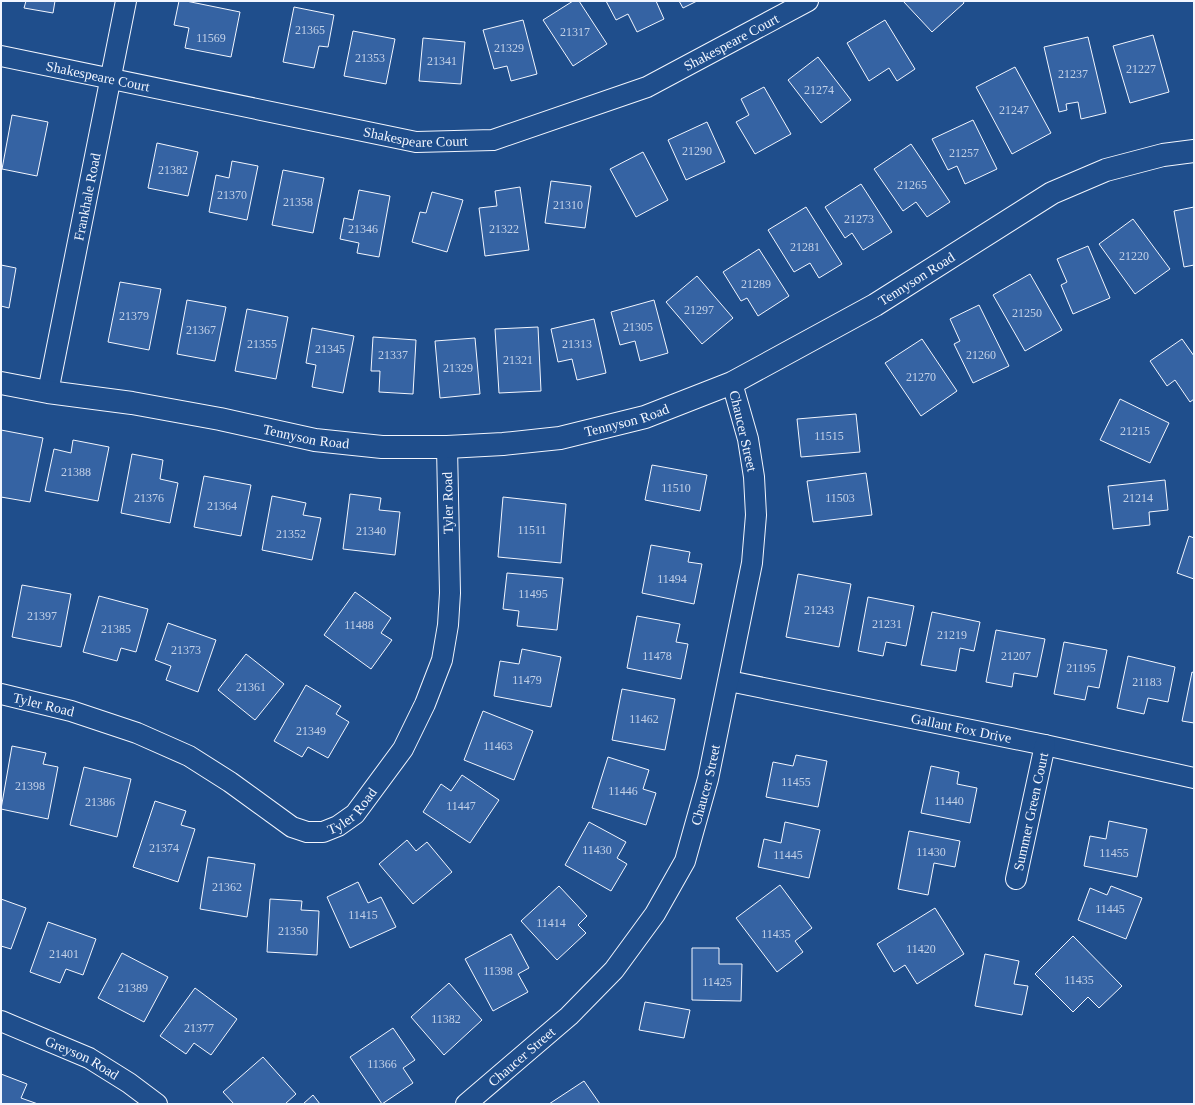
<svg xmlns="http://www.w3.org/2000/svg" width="1195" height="1105" font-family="'Times New Roman',serif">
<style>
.building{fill:#3563a3;stroke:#f2f6ff}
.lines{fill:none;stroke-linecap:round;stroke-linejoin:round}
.street-casing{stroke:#f2f6ff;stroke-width:22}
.secondary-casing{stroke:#f2f6ff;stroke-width:24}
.street{stroke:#1f4e8c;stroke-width:20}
.secondary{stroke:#1f4e8c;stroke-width:22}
.labels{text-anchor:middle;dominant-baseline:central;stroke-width:3;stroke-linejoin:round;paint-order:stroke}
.number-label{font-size:12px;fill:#c3d1e8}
.street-label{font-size:14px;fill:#f2f6ff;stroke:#1f4e8c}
</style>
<rect width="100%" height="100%" fill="#1f4e8c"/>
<g class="building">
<path d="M26,1H55L53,13L24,8Z"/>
<path d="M179,1H186L240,12L231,57L185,48L189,28L174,25Z"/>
<path d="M573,1H579L607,44L573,66L543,20Z"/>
<path d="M606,1H656L664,19L637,32L628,14L616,20Z"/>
<path d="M679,1H697L683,8Z"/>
<path d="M903,1H963L964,3L932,32Z"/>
<path d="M294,7L334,15L328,47L319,46L314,68L283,62Z"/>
<path d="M523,20L537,74L511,81L507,66L494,69L483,30Z"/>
<path d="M885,20L915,69L897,81L889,68L869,81L847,43Z"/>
<path d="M353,31L395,39L386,84L344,76Z"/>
<path d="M1153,35L1169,92L1130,103L1113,46Z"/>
<path d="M1088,37L1106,113L1081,119L1078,102L1066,104L1067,110L1059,112L1044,47Z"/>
<path d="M423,38L465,42L461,84L419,81Z"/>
<path d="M818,57L851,100L821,123L788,80Z"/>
<path d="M1015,67L1051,133L1012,154L976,87Z"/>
<path d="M764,87L791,134L755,154L736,122L749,115L741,99Z"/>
<path d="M12,115L48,122L37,176L2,169Z"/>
<path d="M973,120L997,169L965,184L957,166L948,170L932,139Z"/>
<path d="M707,122L725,162L686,180L668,140Z"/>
<path d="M157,143L198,152L188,196L148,188Z"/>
<path d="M911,144L950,202L927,217L916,202L903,211L874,169Z"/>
<path d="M643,152L668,200L636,217L610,169Z"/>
<path d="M232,161L258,166L247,220L209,212L216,175L229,178Z"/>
<path d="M283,170L324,178L313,233L272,225Z"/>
<path d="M551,181L591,186L585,228L545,223Z"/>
<path d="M861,184L892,232L863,250L852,233L845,238L825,207Z"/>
<path d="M520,187L529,250L485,256L479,208L497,206L495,191Z"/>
<path d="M359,190L390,196L379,257L357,253L359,243L340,239L344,218L353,220Z"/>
<path d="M432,192L463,200L447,252L412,242L420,212L426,213Z"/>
<path d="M806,207L842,264L819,278L810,263L794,272L768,230Z"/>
<path d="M1194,207V265L1184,267L1174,211Z"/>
<path d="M1133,219L1170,269L1135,294L1099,244Z"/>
<path d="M1088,246L1110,298L1073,314L1061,285L1067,282L1057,259Z"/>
<path d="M759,249L789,296L758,316L747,298L741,301L723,272Z"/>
<path d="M1,265L16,268L9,308L1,306Z"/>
<path d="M1030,274L1062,330L1025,351L993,295Z"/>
<path d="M697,276L733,318L702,344L666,302Z"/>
<path d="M120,282L161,289L149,350L108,342Z"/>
<path d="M187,300L226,307L215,361L177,354Z"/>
<path d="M654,300L668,353L640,361L635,341L620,345L611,312Z"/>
<path d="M979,305L1009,366L973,383L954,344L960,341L950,319Z"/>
<path d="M247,309L288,317L276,379L235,371Z"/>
<path d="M594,319L606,373L577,380L572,359L558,362L551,329Z"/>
<path d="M538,327L541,391L499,393L495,329Z"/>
<path d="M312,328L354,336L343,393L312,387L316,365L306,363Z"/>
<path d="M373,337L416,340L413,394L379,392L380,371H371Z"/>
<path d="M475,338L480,394L440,398L435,341Z"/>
<path d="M922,339L957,391L921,416L885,363Z"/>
<path d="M1182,339L1194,356V399L1190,402L1175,380L1167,386L1150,361Z"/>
<path d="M1120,399L1169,423L1150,463L1100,440Z"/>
<path d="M856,414L860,452L801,457L797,419Z"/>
<path d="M1,430L43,438L30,502L1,497Z"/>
<path d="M73,440L109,447L98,501L45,491L54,449L71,453Z"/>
<path d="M132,454L163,460L160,479L178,483L170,523L121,513Z"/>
<path d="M652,465L707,475L700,511L645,500Z"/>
<path d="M866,473L872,515L813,522L807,481Z"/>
<path d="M204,476L251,485L241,536L194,527Z"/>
<path d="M1165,480L1168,510L1149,512L1150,525L1113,529L1108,486Z"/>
<path d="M350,494L381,498L379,510L400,512L395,555L343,549Z"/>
<path d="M272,496L306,503L303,515L321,518L312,560L262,550Z"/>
<path d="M503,497L566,504L561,563L498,557Z"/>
<path d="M1189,536L1194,538V579L1177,573Z"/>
<path d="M651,545L690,552L688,562L702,564L694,604L642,593Z"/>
<path d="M507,573L563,578L557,630L517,626L519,611L503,609Z"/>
<path d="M798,574L851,584L839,647L786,637Z"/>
<path d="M22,585L71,594L61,647L12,637Z"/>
<path d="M355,592L391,618L381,633L392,640L371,669L324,635Z"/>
<path d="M99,596L148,609L136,652L121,648L117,661L83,652Z"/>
<path d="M868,597L914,606L906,646L886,642L883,656L858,651Z"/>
<path d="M932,612L980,622L974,651L960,648L956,671L921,665Z"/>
<path d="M637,616L680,624L676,642L688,644L681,679L627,668Z"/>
<path d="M168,623L216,640L198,692L166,680L171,666L155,660Z"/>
<path d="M996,630L1045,639L1037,677L1014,673L1012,687L986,682Z"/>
<path d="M1064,642L1107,650L1099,688L1088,686L1085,700L1054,694Z"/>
<path d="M522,649L561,657L551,707L494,696L500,661L519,664Z"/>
<path d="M246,654L284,684L255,720L218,690Z"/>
<path d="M1128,656L1175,667L1168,702L1148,698L1144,714L1117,708Z"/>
<path d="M1192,672L1194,673V723L1182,721Z"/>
<path d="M306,685L341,706L336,714L349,722L328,758L308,747L302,757L274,741Z"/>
<path d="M622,689L675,699L665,750L612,740Z"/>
<path d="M483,711L533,731L514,780L464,760Z"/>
<path d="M12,746L46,753L43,764L58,767L48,819L1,809Z"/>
<path d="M796,755L827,761L818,807L766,797L773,762L793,766Z"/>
<path d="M608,757L649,770L643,789L656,793L646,825L592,808Z"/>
<path d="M931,766L959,772L957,784L977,788L970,823L921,813Z"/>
<path d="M84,767L131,779L117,837L70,825Z"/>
<path d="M462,775L499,800L470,843L423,812L441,784L451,791Z"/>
<path d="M155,801L186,811L181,825L195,829L178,882L133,867Z"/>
<path d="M1109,821L1147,829L1137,877L1084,866L1090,836L1106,839Z"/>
<path d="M589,822L626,842L617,858L627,864L611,891L565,865Z"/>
<path d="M785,822L820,830L809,878L758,867L764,839L781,843Z"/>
<path d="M909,831L960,841L955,867L934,863L928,895L898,889Z"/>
<path d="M407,840L416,851L427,842L452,872L413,904L379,864Z"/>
<path d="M208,857L255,864L247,917L200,909Z"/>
<path d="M358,882L368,903L381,897L396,927L350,948L327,897Z"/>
<path d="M780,885L812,928L795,941L803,952L777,972L736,918Z"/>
<path d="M559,886L587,916L578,925L586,933L557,960L521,921Z"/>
<path d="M1111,886L1142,898L1126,939L1078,920L1090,888L1107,895Z"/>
<path d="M1,899L26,908L11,949L1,946Z"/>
<path d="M270,899L302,901L301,910L319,911L317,955L267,952Z"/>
<path d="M935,908L964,954L917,984L905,965L894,972L877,944Z"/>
<path d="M48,922L96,939L83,975L66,969L60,983L30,972Z"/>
<path d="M511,934L529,968L518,974L528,992L493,1011L465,959Z"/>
<path d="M1073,936L1122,986L1099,1008L1088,997L1073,1012L1035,974Z"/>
<path d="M692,948H719V964H742L741,1001L692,1000Z"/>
<path d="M122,953L168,977L144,1022L98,998Z"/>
<path d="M985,954L1019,961L1014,984L1028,986L1022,1015L975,1006Z"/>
<path d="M449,983L482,1020L444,1055L411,1017Z"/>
<path d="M195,988L237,1019L211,1055L194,1043L186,1054L160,1036Z"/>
<path d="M645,1002L690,1010L684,1038L639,1030Z"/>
<path d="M393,1028L415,1060L403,1068L413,1083L382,1104L350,1057Z"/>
<path d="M263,1057L296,1094L285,1104H234L223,1092Z"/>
<path d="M1,1074L27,1084L21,1098L38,1104H1Z"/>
<path d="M584,1081L600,1104H549Z"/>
<path d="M313,1095L320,1104H303Z"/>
</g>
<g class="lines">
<g class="street-casing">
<g id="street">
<path id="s1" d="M1,56L416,142L493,140L647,87L808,1"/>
<path id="s2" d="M48,392L126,1"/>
<path id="s3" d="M729,681L1045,745L1194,778"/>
<path id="s4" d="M1,694L71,711L137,733L189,756L230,782L292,827L307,832H323L338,826L355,814L403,749L425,704L442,660L448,625L450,593L447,447"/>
<path id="s5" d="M1016,879L1045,745"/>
<path id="s6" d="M1,1021L89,1058L129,1083L157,1104"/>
<path id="s7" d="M466,1104L569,1016L614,970L655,914L685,861L708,779L752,563L756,515L754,477L748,439L732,383"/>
</g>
</g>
<g class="secondary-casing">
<g id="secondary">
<path id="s8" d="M1,383L48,392L132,403L220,419L315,440L382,447H447L503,444L560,438L645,417L732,383L875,305L1052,193L1106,170L1163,155L1194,151"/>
</g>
</g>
<use href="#street" class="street"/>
<use href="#secondary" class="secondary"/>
</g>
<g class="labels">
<g class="number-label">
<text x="310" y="30">21365</text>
<text x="575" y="32">21317</text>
<text x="211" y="38">11569</text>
<text x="509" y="48">21329</text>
<text x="370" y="58">21353</text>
<text x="442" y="61">21341</text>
<text x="1141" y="69">21227</text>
<text x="1073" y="74">21237</text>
<text x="819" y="90">21274</text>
<text x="1014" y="110">21247</text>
<text x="697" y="151">21290</text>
<text x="964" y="153">21257</text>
<text x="173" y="170">21382</text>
<text x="912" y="185">21265</text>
<text x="232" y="195">21370</text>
<text x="298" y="202">21358</text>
<text x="568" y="205">21310</text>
<text x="859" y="219">21273</text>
<text x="363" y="229">21346</text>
<text x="504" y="229">21322</text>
<text x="805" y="247">21281</text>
<text x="1134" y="256">21220</text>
<text x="756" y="284">21289</text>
<text x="699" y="310">21297</text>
<text x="1027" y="313">21250</text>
<text x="134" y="316">21379</text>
<text x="638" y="327">21305</text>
<text x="201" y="330">21367</text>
<text x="262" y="344">21355</text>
<text x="577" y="344">21313</text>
<text x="330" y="349">21345</text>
<text x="393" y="355">21337</text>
<text x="981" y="355">21260</text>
<text x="518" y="360">21321</text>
<text x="458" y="368">21329</text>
<text x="921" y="377">21270</text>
<text x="1135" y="431">21215</text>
<text x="829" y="436">11515</text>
<text x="76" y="472">21388</text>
<text x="676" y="488">11510</text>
<text x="149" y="498">21376</text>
<text x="840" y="498">11503</text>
<text x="1138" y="498">21214</text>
<text x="222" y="506">21364</text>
<text x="532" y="530">11511</text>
<text x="371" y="531">21340</text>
<text x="291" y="534">21352</text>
<text x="672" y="579">11494</text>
<text x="533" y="594">11495</text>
<text x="819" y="610">21243</text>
<text x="42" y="616">21397</text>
<text x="887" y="624">21231</text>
<text x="359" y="625">11488</text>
<text x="116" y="629">21385</text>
<text x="952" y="635">21219</text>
<text x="186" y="650">21373</text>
<text x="657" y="656">11478</text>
<text x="1016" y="656">21207</text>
<text x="1081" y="668">21195</text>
<text x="527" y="680">11479</text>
<text x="1147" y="682">21183</text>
<text x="251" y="687">21361</text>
<text x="644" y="719">11462</text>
<text x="311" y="731">21349</text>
<text x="498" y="746">11463</text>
<text x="796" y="782">11455</text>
<text x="30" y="786">21398</text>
<text x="623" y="791">11446</text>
<text x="949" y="801">11440</text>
<text x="100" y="802">21386</text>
<text x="461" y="806">11447</text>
<text x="164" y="848">21374</text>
<text x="597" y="850">11430</text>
<text x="931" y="852">11430</text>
<text x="1114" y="853">11455</text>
<text x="788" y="855">11445</text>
<text x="227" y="887">21362</text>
<text x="1110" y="909">11445</text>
<text x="363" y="915">11415</text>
<text x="551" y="923">11414</text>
<text x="293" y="931">21350</text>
<text x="776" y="934">11435</text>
<text x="921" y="949">11420</text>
<text x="64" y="954">21401</text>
<text x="498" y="971">11398</text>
<text x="1079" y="980">11435</text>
<text x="717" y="982">11425</text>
<text x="133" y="988">21389</text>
<text x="446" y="1019">11382</text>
<text x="199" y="1028">21377</text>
<text x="382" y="1064">11366</text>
</g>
<g class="street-label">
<text stroke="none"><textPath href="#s1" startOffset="759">Shakespeare Court</textPath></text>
<text stroke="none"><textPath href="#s1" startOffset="99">Shakespeare Court</textPath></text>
<text stroke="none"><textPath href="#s1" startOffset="423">Shakespeare Court</textPath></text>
<text stroke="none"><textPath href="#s2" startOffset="199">Frankhale Road</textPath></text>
<text stroke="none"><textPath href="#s8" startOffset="958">Tennyson Road</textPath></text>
<text stroke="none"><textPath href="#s8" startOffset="634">Tennyson Road</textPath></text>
<text transform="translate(743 431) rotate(77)">Chaucer Street</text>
<text stroke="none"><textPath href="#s8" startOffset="310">Tennyson Road</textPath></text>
<text transform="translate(448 503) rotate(-91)">Tyler Road</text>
<text stroke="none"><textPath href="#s4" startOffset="44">Tyler Road</textPath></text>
<text stroke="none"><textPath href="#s3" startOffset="237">Gallant Fox Drive</textPath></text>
<text stroke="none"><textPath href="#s7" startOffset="409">Chaucer Street</textPath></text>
<text stroke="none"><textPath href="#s4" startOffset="392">Tyler Road</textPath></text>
<text stroke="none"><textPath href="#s5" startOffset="69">Summer Green Court</textPath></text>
<text stroke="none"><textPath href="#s7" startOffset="73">Chaucer Street</textPath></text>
<text stroke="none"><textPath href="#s6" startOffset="89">Greyson Road</textPath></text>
</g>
</g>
<rect width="1195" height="1105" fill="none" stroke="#f2f6ff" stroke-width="4"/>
</svg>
